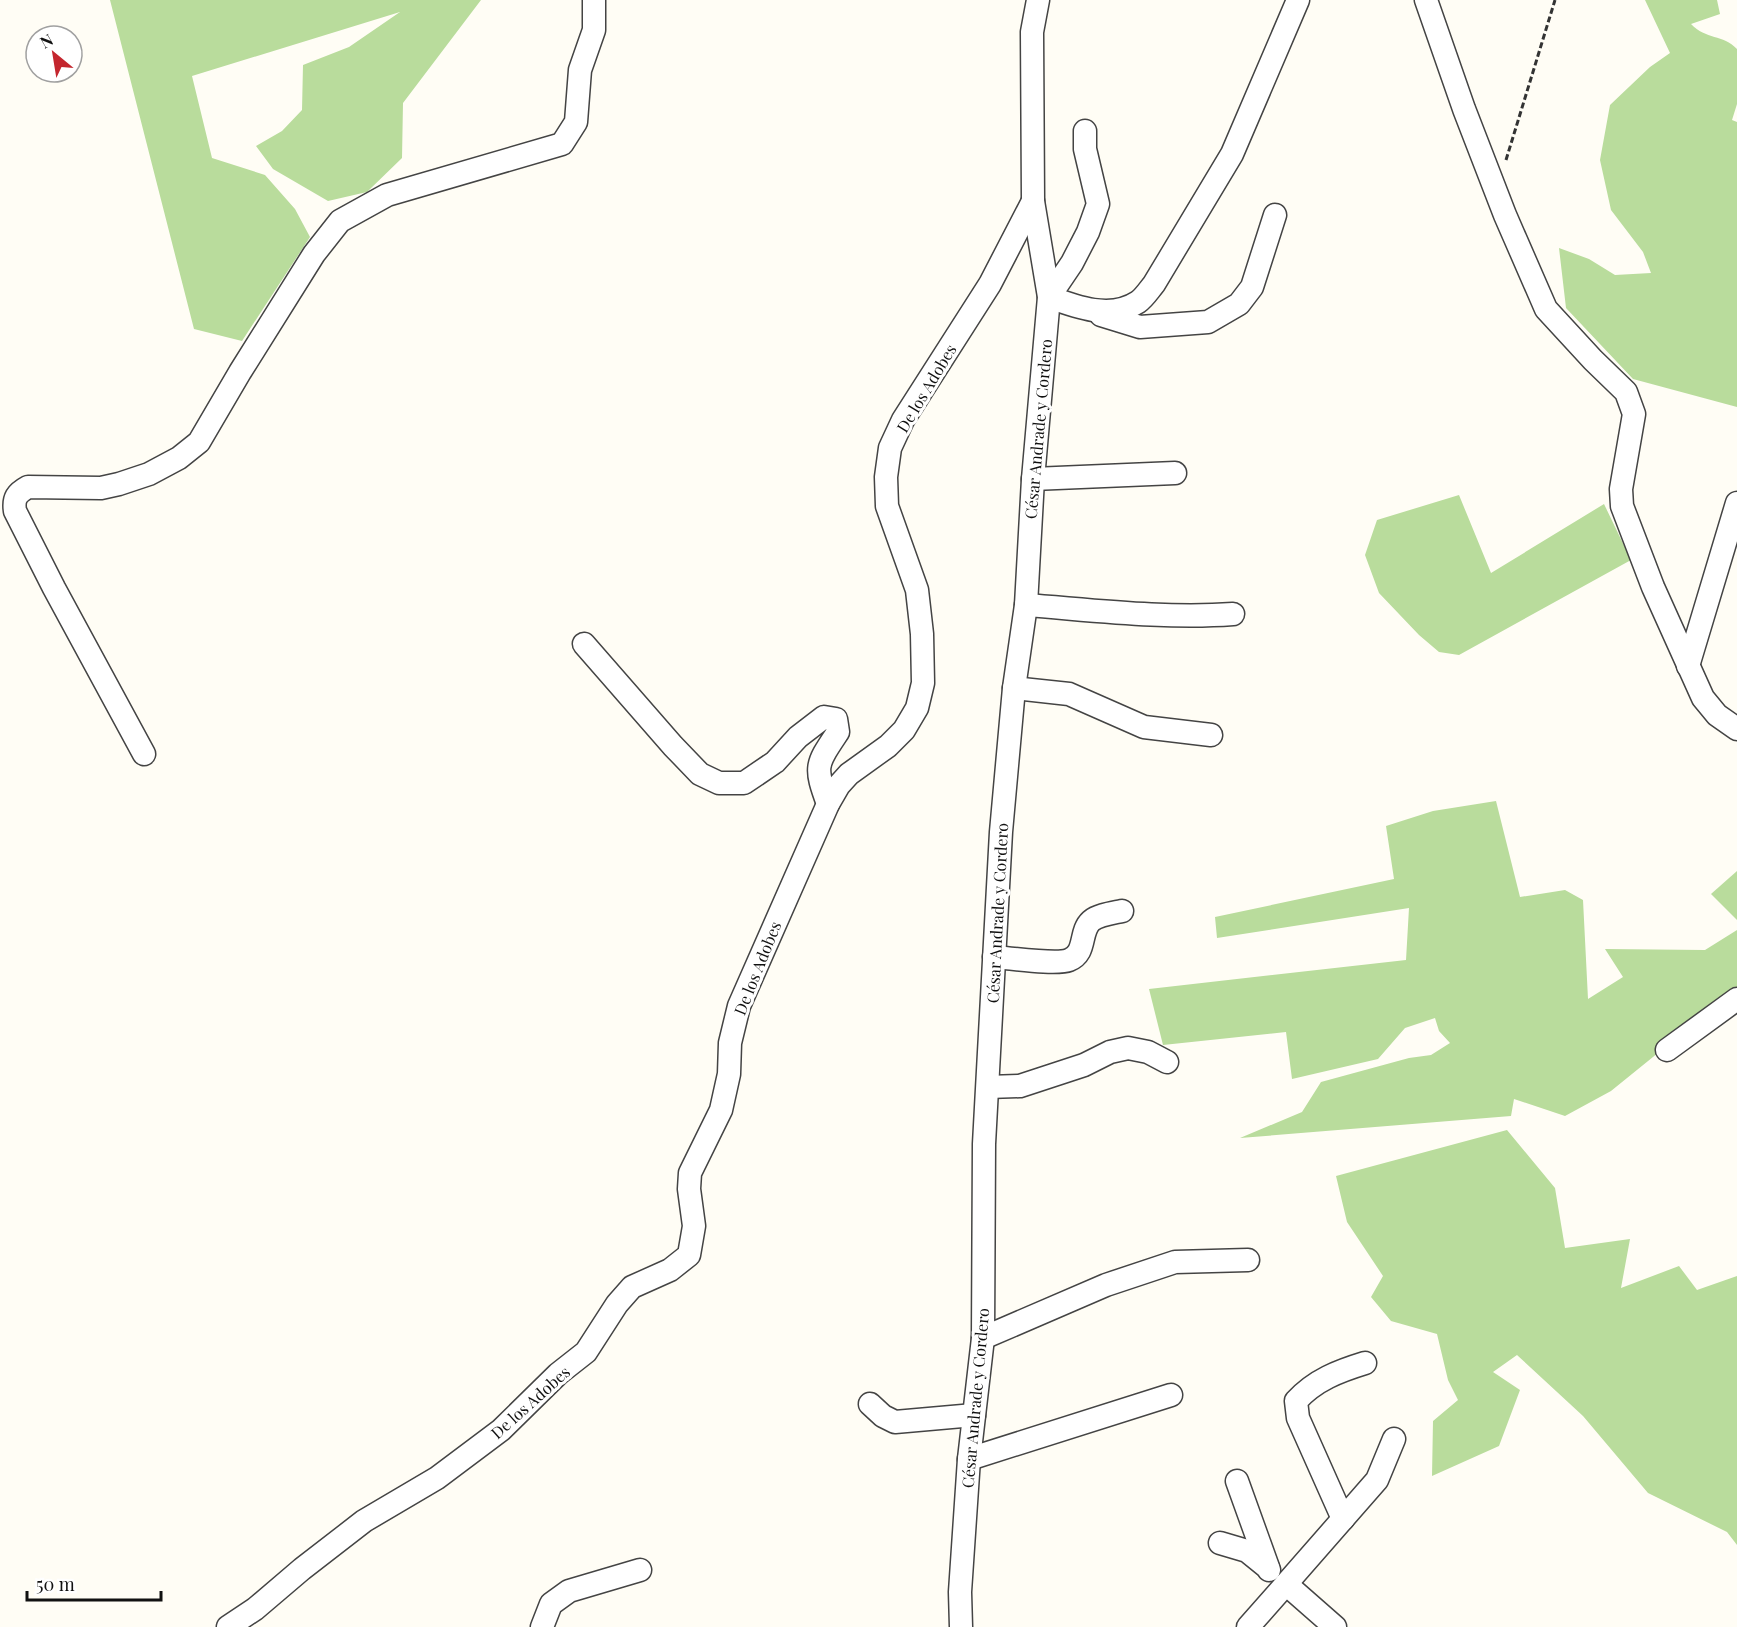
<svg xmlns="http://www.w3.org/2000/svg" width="1737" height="1627" font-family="'Playfair Display',serif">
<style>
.forest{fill:#b9dc9c}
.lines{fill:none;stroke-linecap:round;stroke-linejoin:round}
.minor-casing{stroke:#444;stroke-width:25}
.path{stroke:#333;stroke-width:3;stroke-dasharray:6 3;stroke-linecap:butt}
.minor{stroke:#fff;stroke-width:22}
.labels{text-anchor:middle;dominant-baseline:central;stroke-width:6;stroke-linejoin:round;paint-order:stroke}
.street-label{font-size:16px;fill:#111;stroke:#fff}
</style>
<rect width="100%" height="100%" fill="#fffdf5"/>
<g class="forest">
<path d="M110,0H481L403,103L402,158L367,192L328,201L273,169L256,146L282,131L302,110L303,65L349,47L400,12L192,76L212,158L265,175L295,209L310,237L242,341L194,329Z"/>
<path d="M1645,0H1717L1720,14L1691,24C1706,40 1723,34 1737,49V104L1732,120L1737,122V407L1633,379L1566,308L1559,248L1589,259L1615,275L1651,273L1643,252L1611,210L1600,160L1610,105L1650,67L1670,53Z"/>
<path d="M1459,495L1491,573L1604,504L1631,560L1459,655L1439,652L1419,635L1379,593L1365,555L1377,520Z"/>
<path d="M1496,801L1520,897L1565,890L1583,900L1588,999L1623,977L1605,949L1705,950L1737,930V989L1611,1091L1565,1116L1514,1099L1511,1116L1240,1138L1302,1112L1321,1082L1409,1058L1431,1055L1450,1043L1439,1031L1435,1018L1405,1028L1378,1059L1292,1079L1286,1032L1163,1045L1149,989L1406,960L1409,908L1217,938L1215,917L1394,879L1386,826L1433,811Z"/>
<path d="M1737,871V920L1711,894Z"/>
<path d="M1507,1130L1555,1188L1565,1248L1630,1239L1621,1288L1679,1266L1697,1290L1737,1276V1545L1727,1532L1648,1493L1583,1416L1517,1355L1493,1372L1520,1390L1499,1446L1432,1476L1433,1421L1458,1400L1448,1380L1437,1334L1391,1321L1371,1297L1383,1276L1347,1222L1336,1176Z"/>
</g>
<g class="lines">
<g class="minor-casing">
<g id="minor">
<path d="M1426,0L1464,109L1505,215L1546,309L1593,360L1626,392L1634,414L1621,489L1622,506L1653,587L1703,698L1717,715L1737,729"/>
<path d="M1085,131V149L1098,204L1088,232L1072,263L1049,297C1076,307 1111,320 1138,302C1144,298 1149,290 1154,284L1232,154L1298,0"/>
<path d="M1101,315L1140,327L1208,322L1239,304L1252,287L1275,215"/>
<path d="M1033,479L1175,473"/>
<path d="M1026,605C1093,610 1166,619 1233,614"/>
<path d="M584,644L673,746L700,774L719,783H744L775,762L798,737L824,717L836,719L838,732C816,765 814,766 828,804"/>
<path d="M1688,666L1737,503"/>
<path d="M1014,688L1069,694L1144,727L1211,735"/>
<path d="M144,754L54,588L15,511C13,498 17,493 28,487L101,488L119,484L149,474L179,458L199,442L240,372L314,254L340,221L387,195L562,144L576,122L580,70L594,30V0"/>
<path d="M994,957C1010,958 1056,965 1069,960C1087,953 1079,932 1091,921C1098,915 1113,913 1122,911"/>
<path d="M1667,1050L1737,999"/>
<path d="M988,1087L1020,1086L1084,1065L1110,1052L1128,1048L1148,1052L1167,1062"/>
<path d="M983,1338L1106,1285L1175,1262L1248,1260"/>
<path d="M870,1404L883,1416L895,1422L974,1415"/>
<path d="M969,1459L1171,1395"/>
<path d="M1237,1481L1269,1570"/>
<path d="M1343,1519L1298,1418L1296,1401C1315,1380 1339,1371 1365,1363"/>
<path d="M1220,1543L1247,1551L1268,1568"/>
<path d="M1286,1584L1377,1480L1394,1439"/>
<path d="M228,1627L255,1609L302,1569L364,1521L437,1478L501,1430L558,1374L586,1352L617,1304L632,1287L670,1270L689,1255L694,1226L689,1189L690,1173L721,1110L729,1074L730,1043L739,1006L828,804L839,785L849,774L888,746L904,730L917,708L923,683L922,634L917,590L887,506L886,477L890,448L903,420L990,284L1033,201"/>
<path d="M542,1627L551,1604L569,1591L640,1570"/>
<path d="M961,1627L960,1592L969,1459L983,1338L984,1144L1001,832L1014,688L1026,605L1033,479L1049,297L1033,201L1032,32L1038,0"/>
<path d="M1248,1627L1286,1584L1335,1627"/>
</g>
</g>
<path class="path" d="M1506,160L1555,0"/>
<use href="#minor" class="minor"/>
</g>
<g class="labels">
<g class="street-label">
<text transform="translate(926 388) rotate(-59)">De los Adobes</text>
<text transform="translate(1038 429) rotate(-85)">César Andrade y Cordero</text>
<text transform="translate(997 913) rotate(-87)">César Andrade y Cordero</text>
<text transform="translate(757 968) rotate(-68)">De los Adobes</text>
<text transform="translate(975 1398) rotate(-85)">César Andrade y Cordero</text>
<text transform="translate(530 1402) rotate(-42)">De los Adobes</text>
</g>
</g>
<g transform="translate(54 54) rotate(330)"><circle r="28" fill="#ffffff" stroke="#a0a0a0" stroke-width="1.5"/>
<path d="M0-4.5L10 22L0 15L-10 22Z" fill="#c4262e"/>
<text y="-9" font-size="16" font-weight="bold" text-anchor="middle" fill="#111111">N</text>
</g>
<path d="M27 1591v9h134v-9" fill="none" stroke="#111111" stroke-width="3"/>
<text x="36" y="1591" font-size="18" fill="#111111" stroke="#ffffff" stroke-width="4.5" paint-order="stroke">50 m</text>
</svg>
